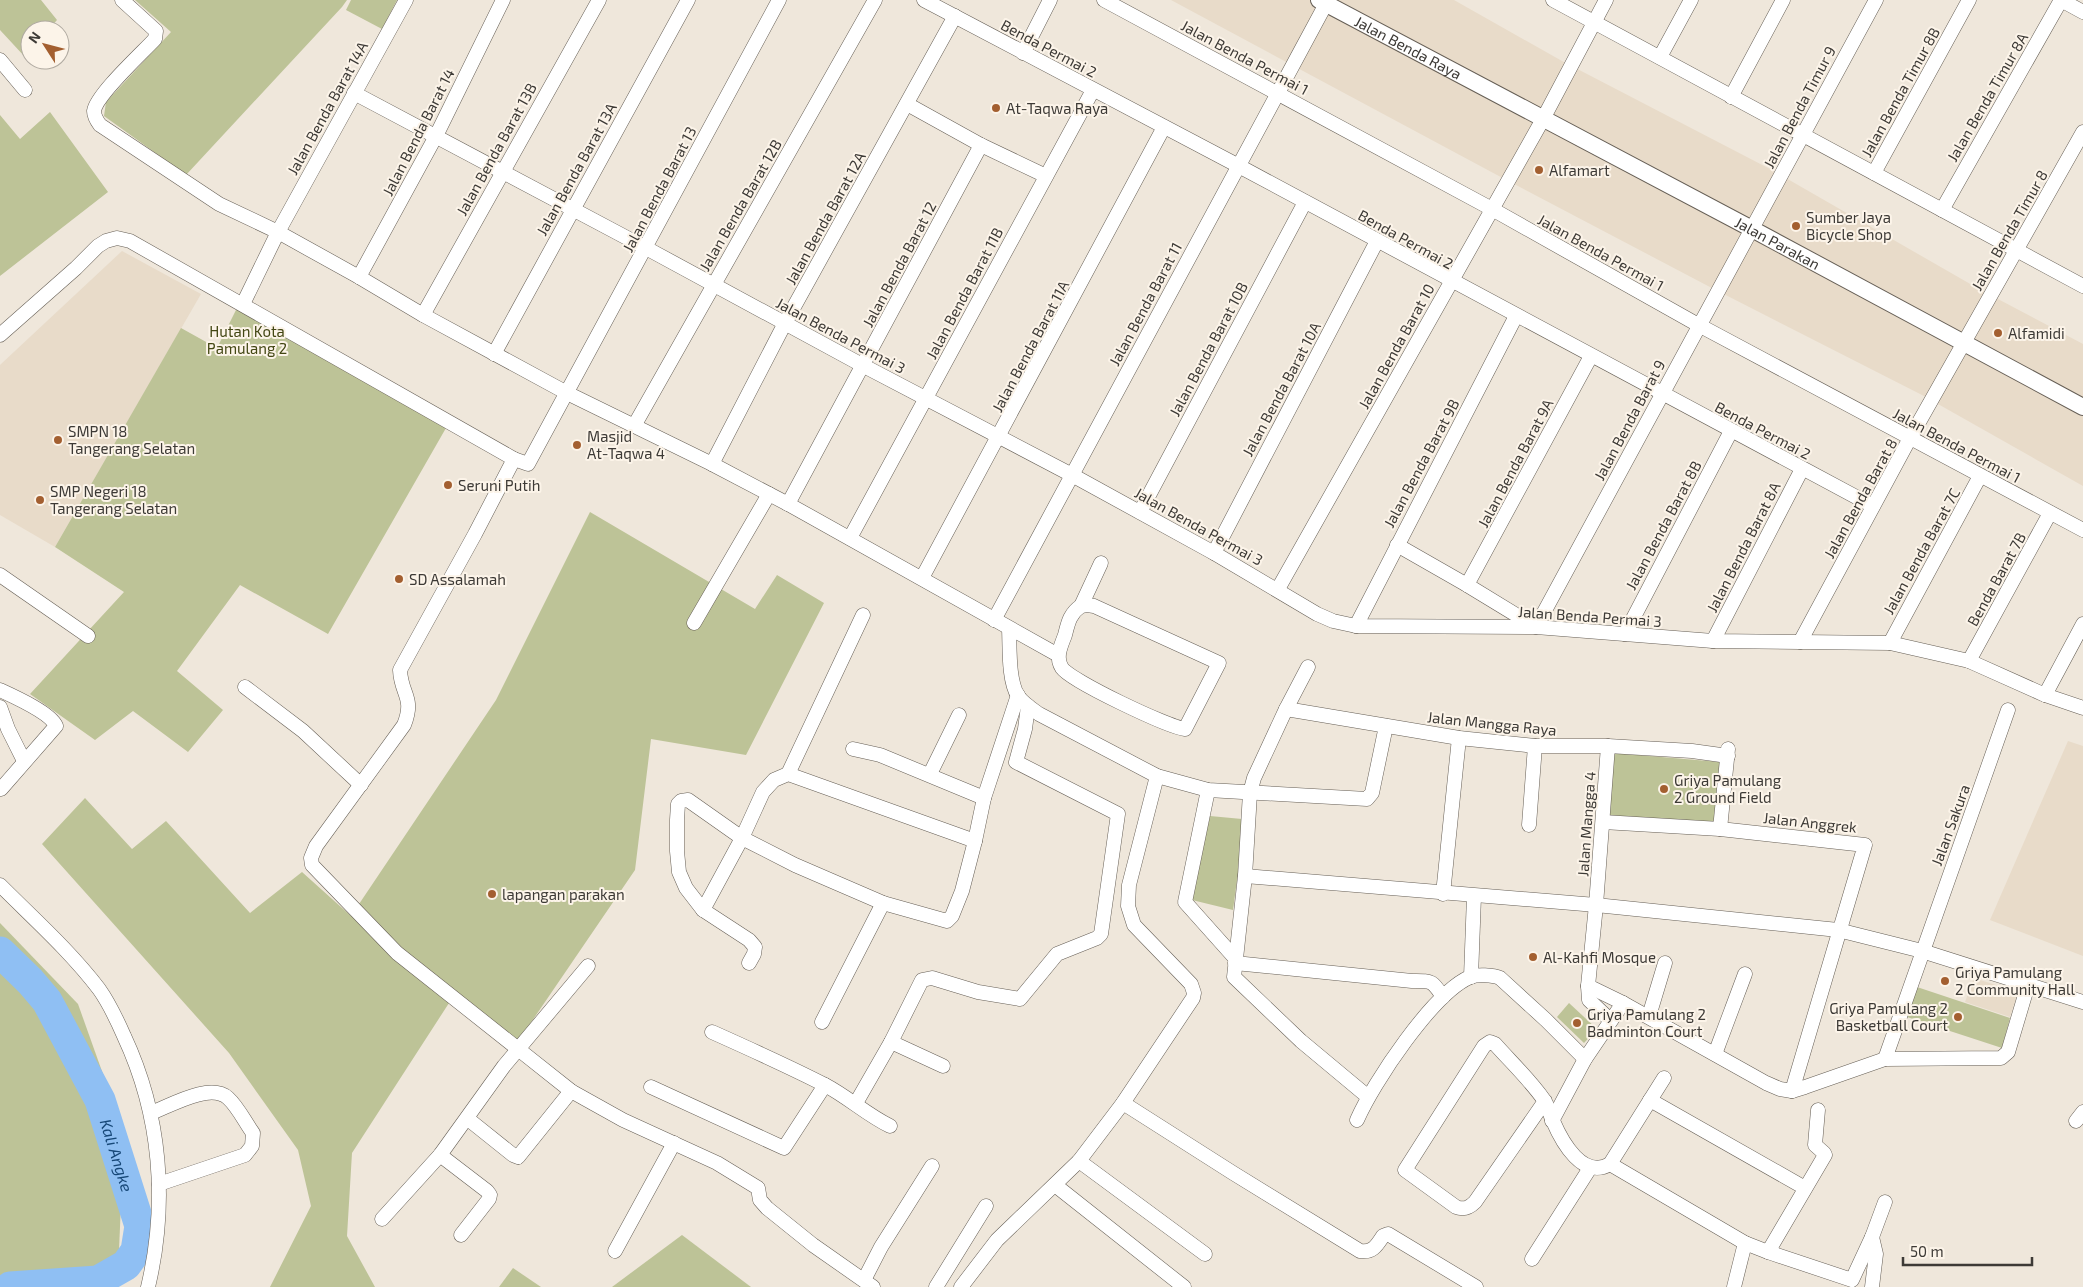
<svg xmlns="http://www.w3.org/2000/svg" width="2083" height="1287" font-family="'Exo 2',sans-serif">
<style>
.built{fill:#e8dbc9}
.green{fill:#bdc397}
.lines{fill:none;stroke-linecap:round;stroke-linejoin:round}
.river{stroke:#8fbff3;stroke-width:31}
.minor-casing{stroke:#665f56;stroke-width:15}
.tertiary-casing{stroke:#665f56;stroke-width:18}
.minor{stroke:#fff;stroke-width:14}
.tertiary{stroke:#fff;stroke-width:16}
.poi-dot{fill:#a35f30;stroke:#fcf4e9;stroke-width:2}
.labels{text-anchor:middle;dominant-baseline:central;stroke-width:4;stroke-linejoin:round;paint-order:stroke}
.street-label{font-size:15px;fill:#3d3a36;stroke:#fcf4e9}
.poi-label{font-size:15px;fill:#3d3a36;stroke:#fcf4e9;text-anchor:start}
.park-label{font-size:15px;fill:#434714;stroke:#fcf4e9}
.water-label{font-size:16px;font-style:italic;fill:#174878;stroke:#fcf4e9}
</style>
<rect width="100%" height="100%" fill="#efe7db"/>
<g class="built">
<path d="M1171,0H1454L1562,61L1770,169L1979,289L2083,344V486L1922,395L1708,286L1497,175Z"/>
<path d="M122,251L201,294L55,547L0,515V365Z"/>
<path d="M2068,741L2083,746V956L1990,920Z"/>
<path d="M1974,978L2018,992L2010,1017L1965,1002Z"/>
</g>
<g class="green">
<path d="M0,0H41L57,20L48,30H30V51L25,57L0,30Z"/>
<path d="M135,0H347L342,7L186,175L104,116L106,102L171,32Z"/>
<path d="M351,0H397L382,29L346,10Z"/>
<path d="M50,112L108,192L0,276V115L20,139Z"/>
<path d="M237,308L446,428L328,634L240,585L177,671L223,710L188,752L133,711L95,740L30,694L124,592L55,547L181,328L217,348Z"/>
<path d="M590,512L755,609L777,575L824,603L746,755L651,739L635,870L517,1043L449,1003L352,1153L347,1236L375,1287H270L311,1206L298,1150L229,1053L42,844L85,798L132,849L166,821L250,913L302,872L351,916L496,700Z"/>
<path d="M1614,753L1720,762L1714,823L1609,816Z"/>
<path d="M1210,816L1242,819L1238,873L1233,910L1192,900Z"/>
<path d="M0,923L78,1004L124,1133L118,1274L66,1287H0Z"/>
<path d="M1917,987L2010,1018L2002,1048L1907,1017Z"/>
<path d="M1569,1003L1597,1029L1584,1043L1557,1017Z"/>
<path d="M682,1235L751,1287H612Z"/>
<path d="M513,1268L541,1287H499Z"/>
</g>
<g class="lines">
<path class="river" id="s1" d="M0,952L30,981L47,1001L100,1100L140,1226L136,1251L126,1265L98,1281L10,1287"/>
<g class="minor-casing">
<g id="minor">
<path d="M122,0L156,31L155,39C142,53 96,95 94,111C94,117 97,121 100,125L219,204L278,232L359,277L423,315L567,393L712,464L788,504L1058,655"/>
<path d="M924,0L1235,164L1873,506"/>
<path d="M1104,0L1492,209L1693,322L2083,530"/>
<path d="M1553,0L2083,286"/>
<path d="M1023,53L1050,0"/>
<path d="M1660,57L1691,0"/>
<path d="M0,60L25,90"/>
<path d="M354,93L646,248L862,365L1072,475L1214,553L1317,614L1333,621L1356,626L1536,627L1713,641L1890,643L1969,661L2045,695L2083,708"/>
<path d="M1731,97L1783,0"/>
<path d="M907,104L981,145L1046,176"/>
<path d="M1874,173L1969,0"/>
<path d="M1942,210L2061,0L2083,12"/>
<path d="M359,277L436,136L503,0"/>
<path d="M243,304L278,232L406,0"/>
<path d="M423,315L599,0"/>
<path d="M0,335L76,268L98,246L106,241L117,238L130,241L514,459L528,464L779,0"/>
<path d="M494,354L688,0"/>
<path d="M634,426L875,0"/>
<path d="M514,459L475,534L400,670C401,695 415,697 404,725L316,846L311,858L312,865L397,953L571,1091L623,1120L717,1163L758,1188L760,1200L767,1208L813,1245L873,1287"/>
<path d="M712,464L785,323L955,16"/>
<path d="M788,504L981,145"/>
<path d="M1140,512L1305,202"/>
<path d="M850,538L1093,90"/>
<path d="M1397,545L1467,585L1536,627L1876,0"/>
<path d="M1214,553L1377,241"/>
<path d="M0,575L88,636"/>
<path d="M922,578L1164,127"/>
<path d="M1467,585L1591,356"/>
<path d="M1278,589L1543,119L1606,0"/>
<path d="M1087,605L1094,606L1219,663L1185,729C1168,727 1071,681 1062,668C1055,657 1061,646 1065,635C1068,623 1070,613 1081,606Z"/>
<path d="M1081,606L1101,563"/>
<path d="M994,620L1328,0"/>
<path d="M694,623L769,494"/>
<path d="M1356,626L1516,316"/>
<path d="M1009,629C1010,647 1008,680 1018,696C1023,703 1032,709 1039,714L1157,776L1208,790L1367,799L1372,793L1386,726"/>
<path d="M1625,634L1731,431"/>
<path d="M1713,641L1802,469"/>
<path d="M1800,642L1910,438L2083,132"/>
<path d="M1890,643L1980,476"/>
<path d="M1969,661L2050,513"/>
<path d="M1308,667L1286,709L1254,778L1250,793L1245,876L1234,977L1301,1041L1367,1096"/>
<path d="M245,687L303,731L361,785"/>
<path d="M0,690C13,696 51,713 56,726L1,789"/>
<path d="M2045,695L2083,624"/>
<path d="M0,707L8,729L24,761"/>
<path d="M1286,709L1459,738L1535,746H1608L1692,751L1728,756"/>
<path d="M1608,746L1596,905L1588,986L1589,1000L1610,1020"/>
<path d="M853,749L880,755L984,798"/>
<path d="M788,774L863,615"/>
<path d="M930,774L959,715"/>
<path d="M1208,790L1185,902L1235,958"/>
<path d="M1603,822L1720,829L1865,845L1792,1091"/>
<path d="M1529,825L1535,746"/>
<path d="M1720,829L1728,749"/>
<path d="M1245,876L1596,905L1838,930L1922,951L2083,1002"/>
<path d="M0,885C34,919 70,951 99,989C109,1003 117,1020 124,1036C161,1115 168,1203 148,1287"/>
<path d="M1443,894L1459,738"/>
<path d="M703,910L742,838L763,792L774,780L788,774L975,841"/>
<path d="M749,963L754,954L755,947L749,940L703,910L686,888L679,872L677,851V820L678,804L681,801L688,800L742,838L795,865L883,903L947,921L952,916L962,891L975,841L984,798L1018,695"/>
<path d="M1235,963L1412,981C1432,981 1432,980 1443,997"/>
<path d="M1471,977L1474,896"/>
<path d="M1588,986L1623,1003L1766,1083L1780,1089L1792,1091L1805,1087L1885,1059L2001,1058L2008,1052L2028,985"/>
<path d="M1649,1016L1665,963"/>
<path d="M822,1022L883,903"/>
<path d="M712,1032C750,1049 788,1066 825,1085C848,1097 867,1115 890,1126"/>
<path d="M891,1042L943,1066"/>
<path d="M1715,1054L1745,974"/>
<path d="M1885,1059L2008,710"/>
<path d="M651,1087L784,1148L825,1085"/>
<path d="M1650,1100L1805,1188"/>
<path d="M1545,1101L1475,1202C1469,1208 1464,1210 1456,1207L1405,1170L1484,1046L1490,1042L1495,1044C1511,1062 1530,1080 1544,1100C1548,1106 1550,1115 1553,1121C1562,1142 1583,1180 1610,1164L1664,1078"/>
<path d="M856,1103L891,1042L922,980L932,978L978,992L1020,999L1057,954L1097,938L1101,934L1118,814L1016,762L1025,729L1028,706"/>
<path d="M1123,1103L1233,1173L1360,1251C1373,1253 1377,1245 1383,1236L1388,1234L1476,1287"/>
<path d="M151,1113C170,1106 210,1082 228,1098C238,1107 245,1122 253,1133L252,1146L245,1155L159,1184"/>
<path d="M468,1119L513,1155L518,1157L571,1091"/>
<path d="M1357,1120C1373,1083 1433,993 1470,977C1477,974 1493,975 1500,978L1546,1020L1585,1059"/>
<path d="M1552,1121L1585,1059L1623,1003"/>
<path d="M2076,1121L2083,1112"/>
<path d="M440,1155L487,1191L490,1195L489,1199L461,1235"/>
<path d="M1079,1161L1205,1254"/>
<path d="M1610,1164L1745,1243L1768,1252L1825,1155L1824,1153L1815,1145L1818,1110"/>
<path d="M1055,1185L1184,1287"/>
<path d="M382,1219L440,1155L504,1066L588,966"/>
<path d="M1872,1237L1876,1254L1872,1287"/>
<path d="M615,1251L674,1143"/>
<path d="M1768,1252L1852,1280L1872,1237L1885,1202"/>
<path d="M1532,1259L1590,1168"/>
<path d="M864,1280L881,1247L932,1166"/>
<path d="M936,1287L986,1206"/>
<path d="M961,1287L997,1240L1079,1161L1123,1103L1193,998L1194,993L1191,984L1134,925L1128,906L1129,885L1157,776"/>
<path d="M1734,1287L1745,1243"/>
</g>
</g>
<g class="tertiary-casing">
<g id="tertiary">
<path id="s2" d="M1319,0L1752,229L2083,407"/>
</g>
</g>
<use href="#minor" class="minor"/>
<use href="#tertiary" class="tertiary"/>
</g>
<g class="poi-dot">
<circle cx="996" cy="108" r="5"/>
<circle cx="1539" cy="170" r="5"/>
<circle cx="1796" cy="226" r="5"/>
<circle cx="1998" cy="333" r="5"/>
<circle cx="58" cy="440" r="5"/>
<circle cx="577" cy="445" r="5"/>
<circle cx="448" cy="485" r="5"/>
<circle cx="40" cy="500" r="5"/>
<circle cx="399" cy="579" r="5"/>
<circle cx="1664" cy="789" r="5"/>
<circle cx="492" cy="894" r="5"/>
<circle cx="1533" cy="957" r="5"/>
<circle cx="1945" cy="981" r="5"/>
<circle cx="1958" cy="1017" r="5"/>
<circle cx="1577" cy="1023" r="5"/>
</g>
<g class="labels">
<g class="street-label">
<text transform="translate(1049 48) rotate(28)">Benda Permai 2</text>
<text stroke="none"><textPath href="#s2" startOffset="101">Jalan Benda Raya</textPath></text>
<text transform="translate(1245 57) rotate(28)">Jalan Benda Permai 1</text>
<text transform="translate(1900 92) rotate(-61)">Jalan Benda Timur 8B</text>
<text transform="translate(1987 97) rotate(-60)">Jalan Benda Timur 8A</text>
<text transform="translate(1799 107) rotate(-62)">Jalan Benda Timur 9</text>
<text transform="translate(327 108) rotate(-61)">Jalan Benda Barat 14A</text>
<text transform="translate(418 132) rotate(-63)">Jalan Benda Barat 14</text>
<text transform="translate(496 149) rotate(-61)">Jalan Benda Barat 13B</text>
<text transform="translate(576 169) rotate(-61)">Jalan Benda Barat 13A</text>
<text transform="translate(659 189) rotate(-62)">Jalan Benda Barat 13</text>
<text transform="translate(740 205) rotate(-60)">Jalan Benda Barat 12B</text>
<text transform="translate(825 218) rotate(-61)">Jalan Benda Barat 12A</text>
<text transform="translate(2009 230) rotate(-60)">Jalan Benda Timur 8</text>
<text transform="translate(1406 239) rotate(29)">Benda Permai 2</text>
<text stroke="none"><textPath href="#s2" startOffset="519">Jalan Parakan</textPath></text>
<text transform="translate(1601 252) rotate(29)">Jalan Benda Permai 1</text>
<text transform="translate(899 264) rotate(-62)">Jalan Benda Barat 12</text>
<text transform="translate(964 293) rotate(-62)">Jalan Benda Barat 11B</text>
<text transform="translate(1145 304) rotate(-62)">Jalan Benda Barat 11</text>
<text transform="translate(841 335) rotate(28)">Jalan Benda Permai 3</text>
<text transform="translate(1030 346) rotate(-62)">Jalan Benda Barat 11A</text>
<text transform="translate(1396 346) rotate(-61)">Jalan Benda Barat 10</text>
<text transform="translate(1208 349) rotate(-62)">Jalan Benda Barat 10B</text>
<text transform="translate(1281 389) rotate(-62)">Jalan Benda Barat 10A</text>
<text transform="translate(1629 420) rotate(-62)">Jalan Benda Barat 9</text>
<text transform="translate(1763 430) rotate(28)">Benda Permai 2</text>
<text transform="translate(1957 445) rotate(28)">Jalan Benda Permai 1</text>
<text transform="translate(1421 463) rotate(-62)">Jalan Benda Barat 9B</text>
<text transform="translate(1515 463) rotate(-62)">Jalan Benda Barat 9A</text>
<text transform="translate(1860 498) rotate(-61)">Jalan Benda Barat 8</text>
<text transform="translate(1663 525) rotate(-62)">Jalan Benda Barat 8B</text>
<text transform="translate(1199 526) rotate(29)">Jalan Benda Permai 3</text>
<text transform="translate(1743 547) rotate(-63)">Jalan Benda Barat 8A</text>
<text transform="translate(1921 551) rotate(-61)">Jalan Benda Barat 7C</text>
<text transform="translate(1996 579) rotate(-61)">Benda Barat 7B</text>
<text transform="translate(1590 616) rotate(4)">Jalan Benda Permai 3</text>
<text transform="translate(1492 723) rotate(6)">Jalan Mangga Raya</text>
<text transform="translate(1810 822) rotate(6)">Jalan Anggrek</text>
<text transform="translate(1586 824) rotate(-86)">Jalan Mangga 4</text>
<text transform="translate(1950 825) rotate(-70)">Jalan Sakura</text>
</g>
<g class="poi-label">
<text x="1006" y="108">At-Taqwa Raya</text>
<text x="1549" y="170">Alfamart</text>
<text x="1806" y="217">Sumber Jaya<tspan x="1806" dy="17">Bicycle Shop</tspan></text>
<text x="2008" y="333">Alfamidi</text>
<text x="68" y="431">SMPN 18<tspan x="68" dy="17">Tangerang Selatan</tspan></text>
<text x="587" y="436">Masjid<tspan x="587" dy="17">At-Taqwa 4</tspan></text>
<text x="458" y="485">Seruni Putih</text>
<text x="50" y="491">SMP Negeri 18<tspan x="50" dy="17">Tangerang Selatan</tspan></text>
<text x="409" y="579">SD Assalamah</text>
<text x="1674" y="780">Griya Pamulang<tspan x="1674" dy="17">2 Ground Field</tspan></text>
<text x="502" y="894">lapangan parakan</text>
<text x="1543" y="957">Al-Kahfi Mosque</text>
<text x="1955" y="972">Griya Pamulang<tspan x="1955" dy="17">2 Community Hall</tspan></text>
<text x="1948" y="1008" text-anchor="end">Griya Pamulang 2<tspan x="1948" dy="17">Basketball Court</tspan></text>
<text x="1587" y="1014">Griya Pamulang 2<tspan x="1587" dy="17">Badminton Court</tspan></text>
</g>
<g class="park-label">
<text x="247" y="331">Hutan Kota<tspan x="247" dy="17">Pamulang 2</tspan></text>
</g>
<g class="water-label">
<text stroke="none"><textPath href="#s1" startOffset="238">Kali Angke</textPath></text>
</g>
</g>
<g transform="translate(45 45) rotate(306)"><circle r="24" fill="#fcf4e9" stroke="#b0aaa1"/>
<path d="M0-4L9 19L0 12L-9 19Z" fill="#a35f30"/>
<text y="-8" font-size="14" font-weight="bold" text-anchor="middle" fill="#3d3a36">N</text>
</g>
<path d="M1903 1257v8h129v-8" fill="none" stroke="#3d3a36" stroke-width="2.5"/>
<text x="1910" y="1257" font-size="15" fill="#3d3a36" stroke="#fcf4e9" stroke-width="4" paint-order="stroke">50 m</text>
</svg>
